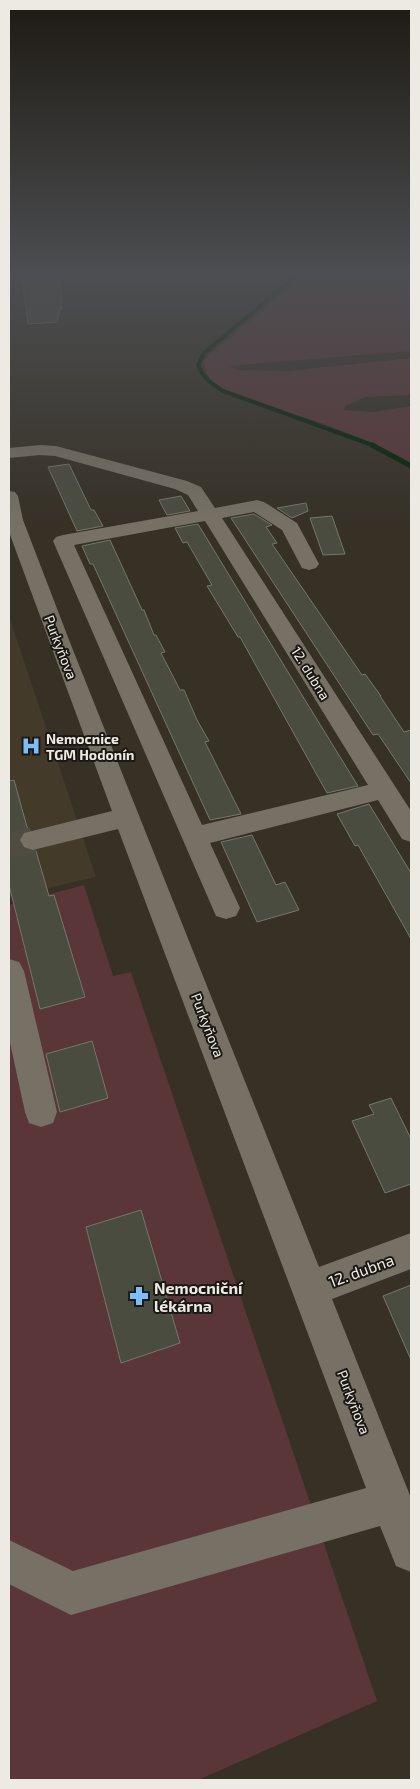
<svg xmlns="http://www.w3.org/2000/svg" width="420" height="1789" font-family="'Exo 2',sans-serif">
<style>
.built{fill:#433a29}
.green{fill:#5b3639}
.lines{fill:none;stroke-linecap:round;stroke-linejoin:round}
.stream-far1{stroke:#002307;stroke-width:4}
.stream{stroke:#002307;stroke-width:5}
.building{fill:#4a4c40;stroke:#75776a}
.minor-tunnel{stroke:#514c42;stroke-width:25;stroke-dasharray:25 12;stroke-linecap:butt}
.minor{fill:#777165;fill-rule:evenodd}
.labels{text-anchor:middle;dominant-baseline:central;stroke-width:4;stroke-linejoin:round;paint-order:stroke}
.street-label{font-size:14px;fill:#edeae3;stroke:#1b1814}
.poi-label{font-size:14px;font-weight:bold;fill:#edeae3;stroke:#1b1814;text-anchor:start}
.near-street-label{font-size:16px;fill:#edeae3;stroke:#1b1814}
.near-poi-label{font-size:16px;font-weight:bold;fill:#edeae3;stroke:#1b1814;text-anchor:start}
</style>
<rect width="100%" height="100%" fill="#363025"/>
<path class="built" d="M9,616L96,877L9,897Z"/>
<g class="green">
<path d="M302,277H411V351L228,366L238,370L289,371L411,358V395L365,397L345,406L344,410L373,412L411,406V463C353,430 289,413 226,392C213,383 205,377 204,361L210,354Z"/>
<path d="M84,885L113,976L131,972L377,1701L198,1780H9V905Z"/>
</g>
<g class="lines">
<path class="stream-far1" d="M295,277L204,353L198,365C203,378 212,384 223,391L375,446"/>
<path class="stream" d="M372,445L411,466"/>
</g>
<g class="building">
<path d="M22,277H60L62,310H60L57,322L28,324Z"/>
<path d="M69,464L91,510H94L103,526L77,531L48,467Z"/>
<path d="M181,496L190,511L167,515L159,500Z"/>
<path d="M306,503L308,511L292,518L277,508Z"/>
<path d="M254,514L272,525L266,527L277,543L272,544L362,675L365,674L381,696H380L404,732L411,730V783L378,734L373,735L231,518Z"/>
<path d="M332,516L345,554L323,555L310,518Z"/>
<path d="M198,524L305,700L358,786L327,793L240,637H238L207,586L212,585L187,542L183,543L175,528Z"/>
<path d="M110,540L142,610H144L154,635H156L165,652L161,653L180,690H184L197,720L209,741L205,742L241,814L210,820L93,564H90L82,546Z"/>
<path d="M14,780L27,827L30,830L22,832L18,841L23,849L36,851L49,896L54,895L85,997L40,1009L9,885V781Z"/>
<path d="M369,804L411,873V939L358,845L355,846L337,814Z"/>
<path d="M252,835L276,885L285,882L299,910L257,922L221,842Z"/>
<path d="M92,1041L108,1098L60,1112L46,1054Z"/>
<path d="M391,1098L411,1139V1184L385,1193L352,1121L374,1114L369,1105Z"/>
<path d="M141,1210L180,1343L121,1363L86,1227Z"/>
<path d="M411,1285V1360L383,1296Z"/>
</g>
<g class="lines">
<path class="minor-tunnel" d="M9,846L33,840"/>
<g class="minor">
<path d="M40,445L56,446L187,481L201,487L215,508L257,500L264,502L297,523L319,564L316,568L309,570L302,568L282,530L254,512L222,518L411,811V842L402,839L378,800L210,843L240,908L236,916L226,919L216,916L53,541L56,537L63,535L198,511L188,495L175,489L55,456L40,455L9,458V448ZM205,521L368,785L202,825L74,545Z"/>
<path d="M9,491L15,492L18,496L23,520L71,645L319,1267L411,1233V1269L332,1299L411,1498V1572L396,1566L380,1526L71,1615L9,1584V1540L73,1571L366,1488L118,829L33,850L24,847L20,840L24,833L112,811L9,532Z"/>
<path d="M9,959L19,962L24,971L57,1112L53,1123L41,1127L29,1123L25,1112L9,1038Z"/>
</g>
</g>
<linearGradient id="sky" x2="0" y2="1"><stop stop-color="#1e1a14"/><stop offset="0.52" stop-color="#4c4e51"/><stop offset="1" stop-color="#4c4e51" stop-opacity="0"/></linearGradient>
<rect width="420" height="528" fill="url(#sky)"/>
<defs>
<g id="hospital-bare" transform="scale(1.5)"><path d="M-5-5h3v3.5h4V-5h3V5h-3V1.5h-4V5h-3Z" fill="#7cbef9" stroke="#1b1814" stroke-width="2.5" paint-order="stroke"/></g>
<g id="pharmacy-bare" transform="scale(1.5)"><path d="M-2-6h4v4h4v4h-4v4h-4v-4h-4v-4h4Z" fill="#7cbef9" stroke="#1b1814" stroke-width="2.5" paint-order="stroke"/></g>
</defs>
<g fill-rule="evenodd">
<use href="#hospital-bare" x="31" y="746"/>
<use href="#pharmacy-bare" x="139" y="1296"/>
</g>
<g class="labels">
<g class="street-label">
<text transform="translate(61 647) rotate(69)">Purkyňova</text>
<text transform="translate(311 673) rotate(58)">12. dubna</text>
<text transform="translate(208 1025) rotate(69)">Purkyňova</text>
<text transform="translate(354 1402) rotate(69)">Purkyňova</text>
</g>
<g class="poi-label">
<text x="46" y="738">Nemocnice<tspan x="46" dy="16">TGM Hodonín</tspan></text>
</g>
<g class="near-street-label">
<text transform="translate(361 1270) rotate(-20)">12. dubna</text>
</g>
<g class="near-poi-label">
<text x="154" y="1287">Nemocniční<tspan x="154" dy="18">lékárna</tspan></text>
</g>
</g>
<rect width="420" height="1789" fill="none" stroke="#edeae3" stroke-width="20"/>
</svg>
